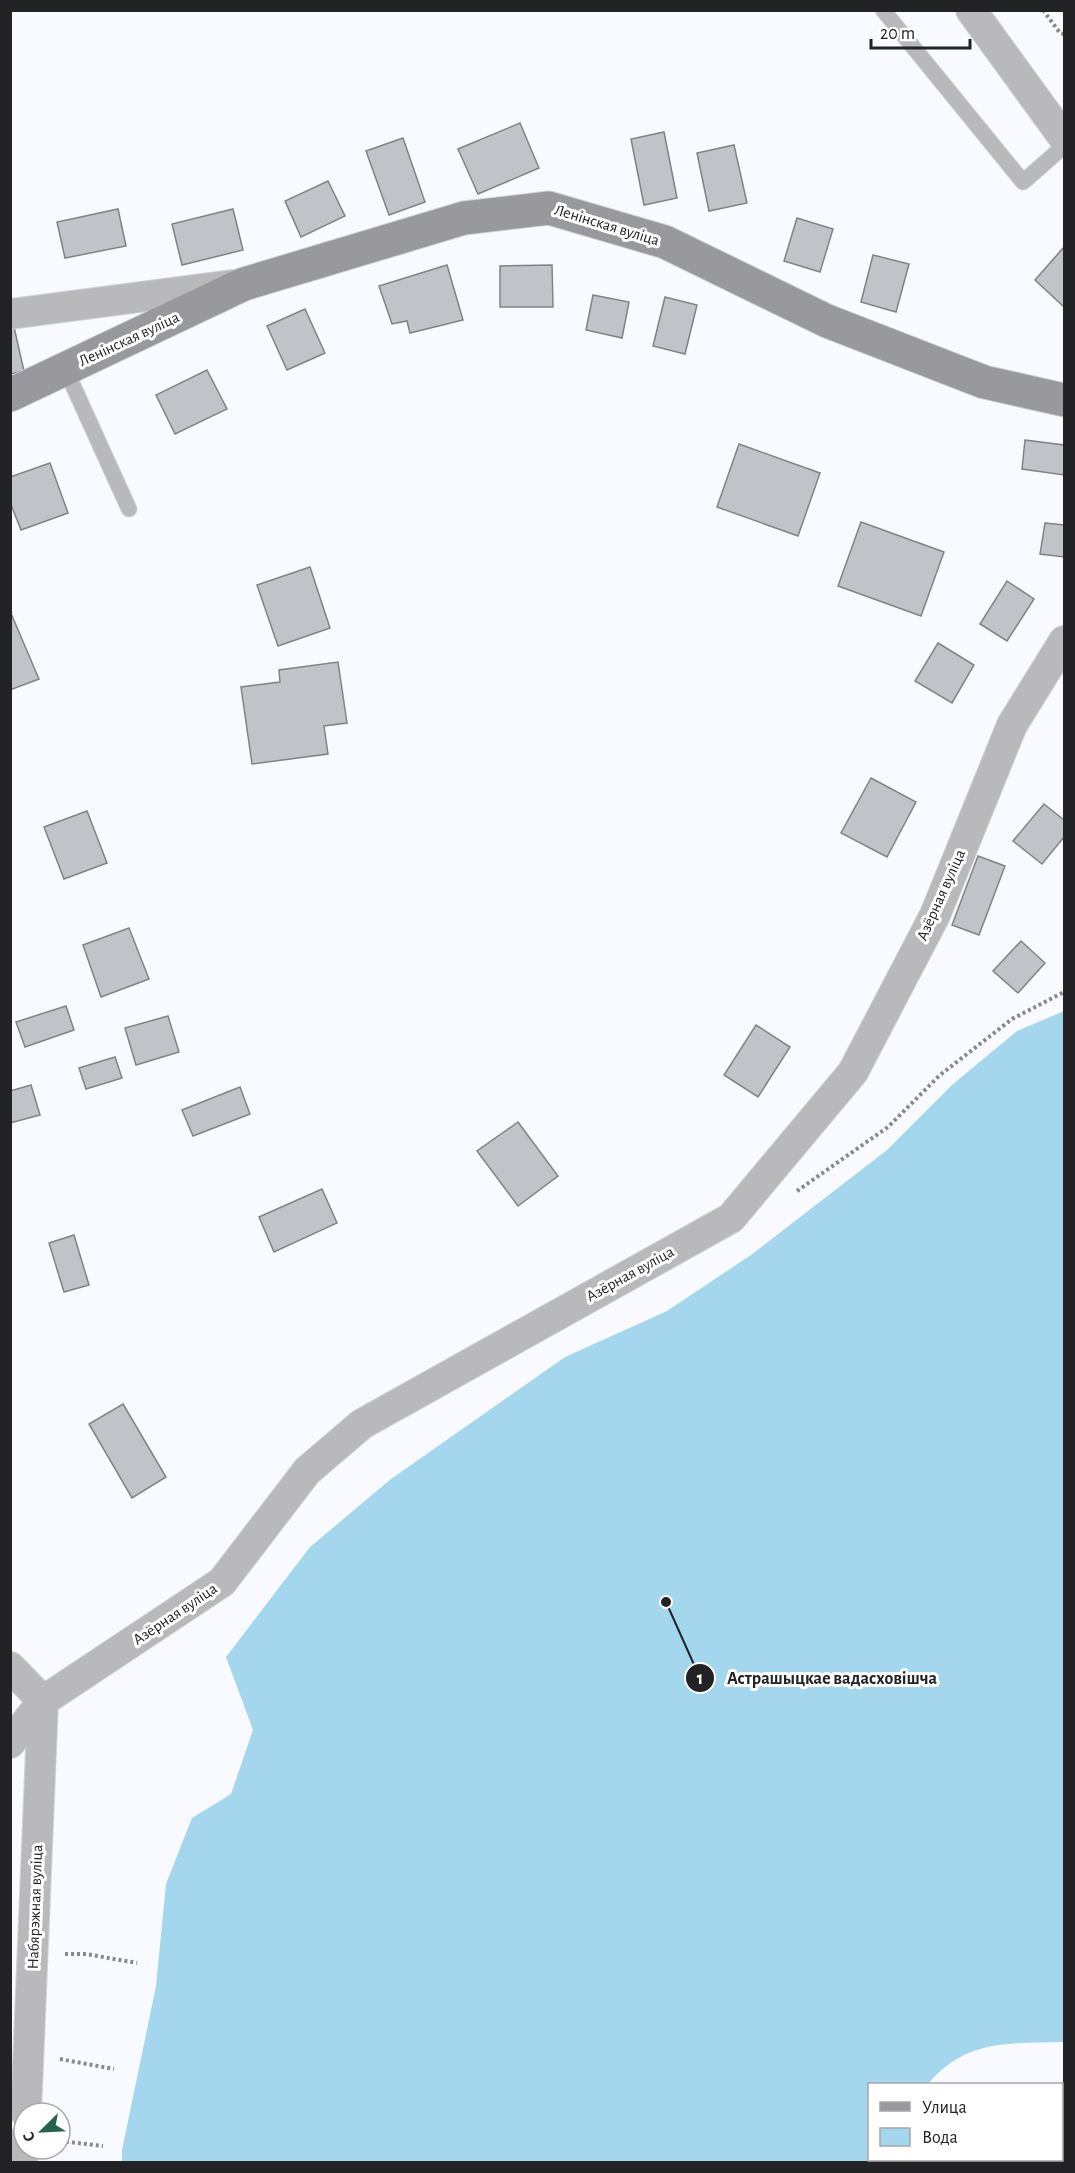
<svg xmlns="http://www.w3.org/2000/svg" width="1075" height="2173" font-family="'Alegreya Sans',sans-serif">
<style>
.water{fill:#a4d7ed}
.building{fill:#c0c4c8;stroke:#7f8387;stroke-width:1.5}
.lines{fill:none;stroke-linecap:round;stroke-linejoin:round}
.lane-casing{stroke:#d2d3d8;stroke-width:17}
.street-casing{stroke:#d2d3d8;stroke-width:32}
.secondary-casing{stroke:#d2d3d8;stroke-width:35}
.path{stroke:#89898d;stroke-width:4;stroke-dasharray:3 3;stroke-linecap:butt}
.lane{stroke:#b9b8bb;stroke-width:15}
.street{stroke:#b9b8bb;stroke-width:30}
.secondary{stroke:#99989c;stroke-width:33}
.labels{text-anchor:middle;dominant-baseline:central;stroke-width:6;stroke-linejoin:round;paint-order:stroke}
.street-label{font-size:16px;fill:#232325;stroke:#fff}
.leader{fill:none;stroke:#232325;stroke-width:2}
.callout-dot{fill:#232325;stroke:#fff;stroke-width:2}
.mark-label{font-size:18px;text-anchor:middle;font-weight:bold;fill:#fff}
.callout-label{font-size:18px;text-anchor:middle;font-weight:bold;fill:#232325;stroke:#fff;stroke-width:6;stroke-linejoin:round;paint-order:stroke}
</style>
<rect width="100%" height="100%" fill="#f9faff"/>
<path class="water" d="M1064,1011V2042C1009,2044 967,2038 928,2084H870V2160H896L895,2162H122V2150L156,1986L166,1884L192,1818L231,1794L253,1730L226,1657L310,1547L391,1479L565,1357L667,1311L751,1255L887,1150L952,1085L1017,1031Z"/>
<g class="building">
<path d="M520,123L539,168L478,194L458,149Z"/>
<path d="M664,132L677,198L644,205L631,139Z"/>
<path d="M403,138L425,202L389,215L366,151Z"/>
<path d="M734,145L747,203L709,211L697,153Z"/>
<path d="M328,181L345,216L301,237L285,201Z"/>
<path d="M118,209L126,246L65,258L57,222Z"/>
<path d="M233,209L243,250L182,265L172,224Z"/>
<path d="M797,218L833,229L820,272L784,261Z"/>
<path d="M1064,247V307L1035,280Z"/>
<path d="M873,255L909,264L896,312L861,302Z"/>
<path d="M447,265L463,320L410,333L407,321L392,324L379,286Z"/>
<path d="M552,265L553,307H500V266Z"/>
<path d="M593,295L629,302L622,338L586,330Z"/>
<path d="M665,297L697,305L685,354L653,346Z"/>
<path d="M305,309L325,353L287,370L267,326Z"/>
<path d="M14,327L24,371L10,374V328Z"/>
<path d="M207,370L227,409L175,434L156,395Z"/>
<path d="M1025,440L1064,445V475L1022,469Z"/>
<path d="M739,444L820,473L798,536L717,507Z"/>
<path d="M50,463L68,513L21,530L10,502V477Z"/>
<path d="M861,522L944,552L921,616L838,586Z"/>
<path d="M1045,523L1064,525V557L1040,554Z"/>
<path d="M310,567L330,628L278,646L257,585Z"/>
<path d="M1007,581L1034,599L1007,641L980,624Z"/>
<path d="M10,611L39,679L10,690Z"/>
<path d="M938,643L974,665L952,703L915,681Z"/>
<path d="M338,662L347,723L324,726L328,754L252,764L241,687L280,682L279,670Z"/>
<path d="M871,778L916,802L887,857L841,833Z"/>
<path d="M1044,804L1064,820V837L1042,864L1013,841Z"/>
<path d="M87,811L107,863L64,879L44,827Z"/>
<path d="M978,856L1005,866L979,935L952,925Z"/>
<path d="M129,928L149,979L101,997L83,945Z"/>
<path d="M1021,941L1045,963L1018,993L993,971Z"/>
<path d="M66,1006L74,1030L25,1047L16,1022Z"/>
<path d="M168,1016L179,1052L136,1065L125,1028Z"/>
<path d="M756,1025L790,1047L758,1097L724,1075Z"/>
<path d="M115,1057L122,1078L86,1089L79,1068Z"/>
<path d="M31,1085L40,1115L10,1123V1091Z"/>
<path d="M240,1087L250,1114L193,1136L182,1110Z"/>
<path d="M518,1122L558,1176L518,1206L477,1151Z"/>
<path d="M322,1189L337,1223L274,1252L259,1217Z"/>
<path d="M74,1235L89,1285L64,1292L49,1243Z"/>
<path d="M123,1404L166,1477L132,1498L89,1424Z"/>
</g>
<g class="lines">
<g class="lane-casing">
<g id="lane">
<path d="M883,10L1023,182L1064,146"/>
<path d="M65,368L129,509"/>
</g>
</g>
<g class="street-casing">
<g id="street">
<path d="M971,10L1064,138"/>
<path d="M10,314L232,285"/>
<path d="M10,1667L43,1701L26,2113"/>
<path d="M10,1743L43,1701L222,1582L307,1471L362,1424L731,1218L853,1072L935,915L1012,725L1064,641"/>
<path d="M22,2162L24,2140"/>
</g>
</g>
<g class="secondary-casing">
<path id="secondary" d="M10,395L244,284L464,218L549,208L665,242L827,321L984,382L1064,400"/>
</g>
<g class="path">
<path d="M1043,10L1060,33L1064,34"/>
<path d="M797,1191L888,1127L940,1075L1012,1019L1064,992"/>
<path d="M65,1954H86L137,1963"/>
<path d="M60,2059L114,2069"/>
<path d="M60,2141L103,2146"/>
</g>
<use href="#lane" class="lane"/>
<use href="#street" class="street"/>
<use href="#secondary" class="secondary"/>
</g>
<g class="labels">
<g class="street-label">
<text transform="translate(607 225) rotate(17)">Ленінская вуліца</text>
<text transform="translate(129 339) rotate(-25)">Ленінская вуліца</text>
<text transform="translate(941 895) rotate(-66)">Азёрная вуліца</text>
<text transform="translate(630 1274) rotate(-29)">Азёрная вуліца</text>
<text transform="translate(175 1614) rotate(-34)">Азёрная вуліца</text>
<text transform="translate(35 1907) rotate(-88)">Набярэжная вуліца</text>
</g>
</g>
<path class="leader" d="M666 1602L700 1678"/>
<g class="callout-dot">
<circle cx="666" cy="1602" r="6"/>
<circle cx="700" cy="1678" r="15"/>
</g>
<g class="mark-label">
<text x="700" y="1684">1</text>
</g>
<g class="callout-label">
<text x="832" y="1684">Астрашыцкае вадасховішча</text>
</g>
<rect width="1075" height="2173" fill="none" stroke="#232325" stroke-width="24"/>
<rect x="868" y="2083" width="195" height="78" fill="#ffffff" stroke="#a7a7a8" stroke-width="1.5"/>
<rect x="880" y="2102" width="30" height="9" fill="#99989c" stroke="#a7a7a8" stroke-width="1.5"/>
<text x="922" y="2113" font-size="18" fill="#232325">Улица</text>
<rect x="880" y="2128" width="30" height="18" fill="#a4d7ed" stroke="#a7a7a8" stroke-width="1.5"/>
<text x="922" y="2143" font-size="18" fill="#232325">Вода</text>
<g transform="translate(42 2131) rotate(246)"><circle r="28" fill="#ffffff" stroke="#a7a7a8" stroke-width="1.5"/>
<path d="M0-4.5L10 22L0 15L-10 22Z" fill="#27624b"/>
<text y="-9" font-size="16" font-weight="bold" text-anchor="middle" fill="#232325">С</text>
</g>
<path d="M871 39v9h99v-9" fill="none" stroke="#232325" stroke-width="3"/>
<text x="880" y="39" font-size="18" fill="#232325" stroke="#ffffff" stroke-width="4.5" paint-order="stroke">20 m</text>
</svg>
